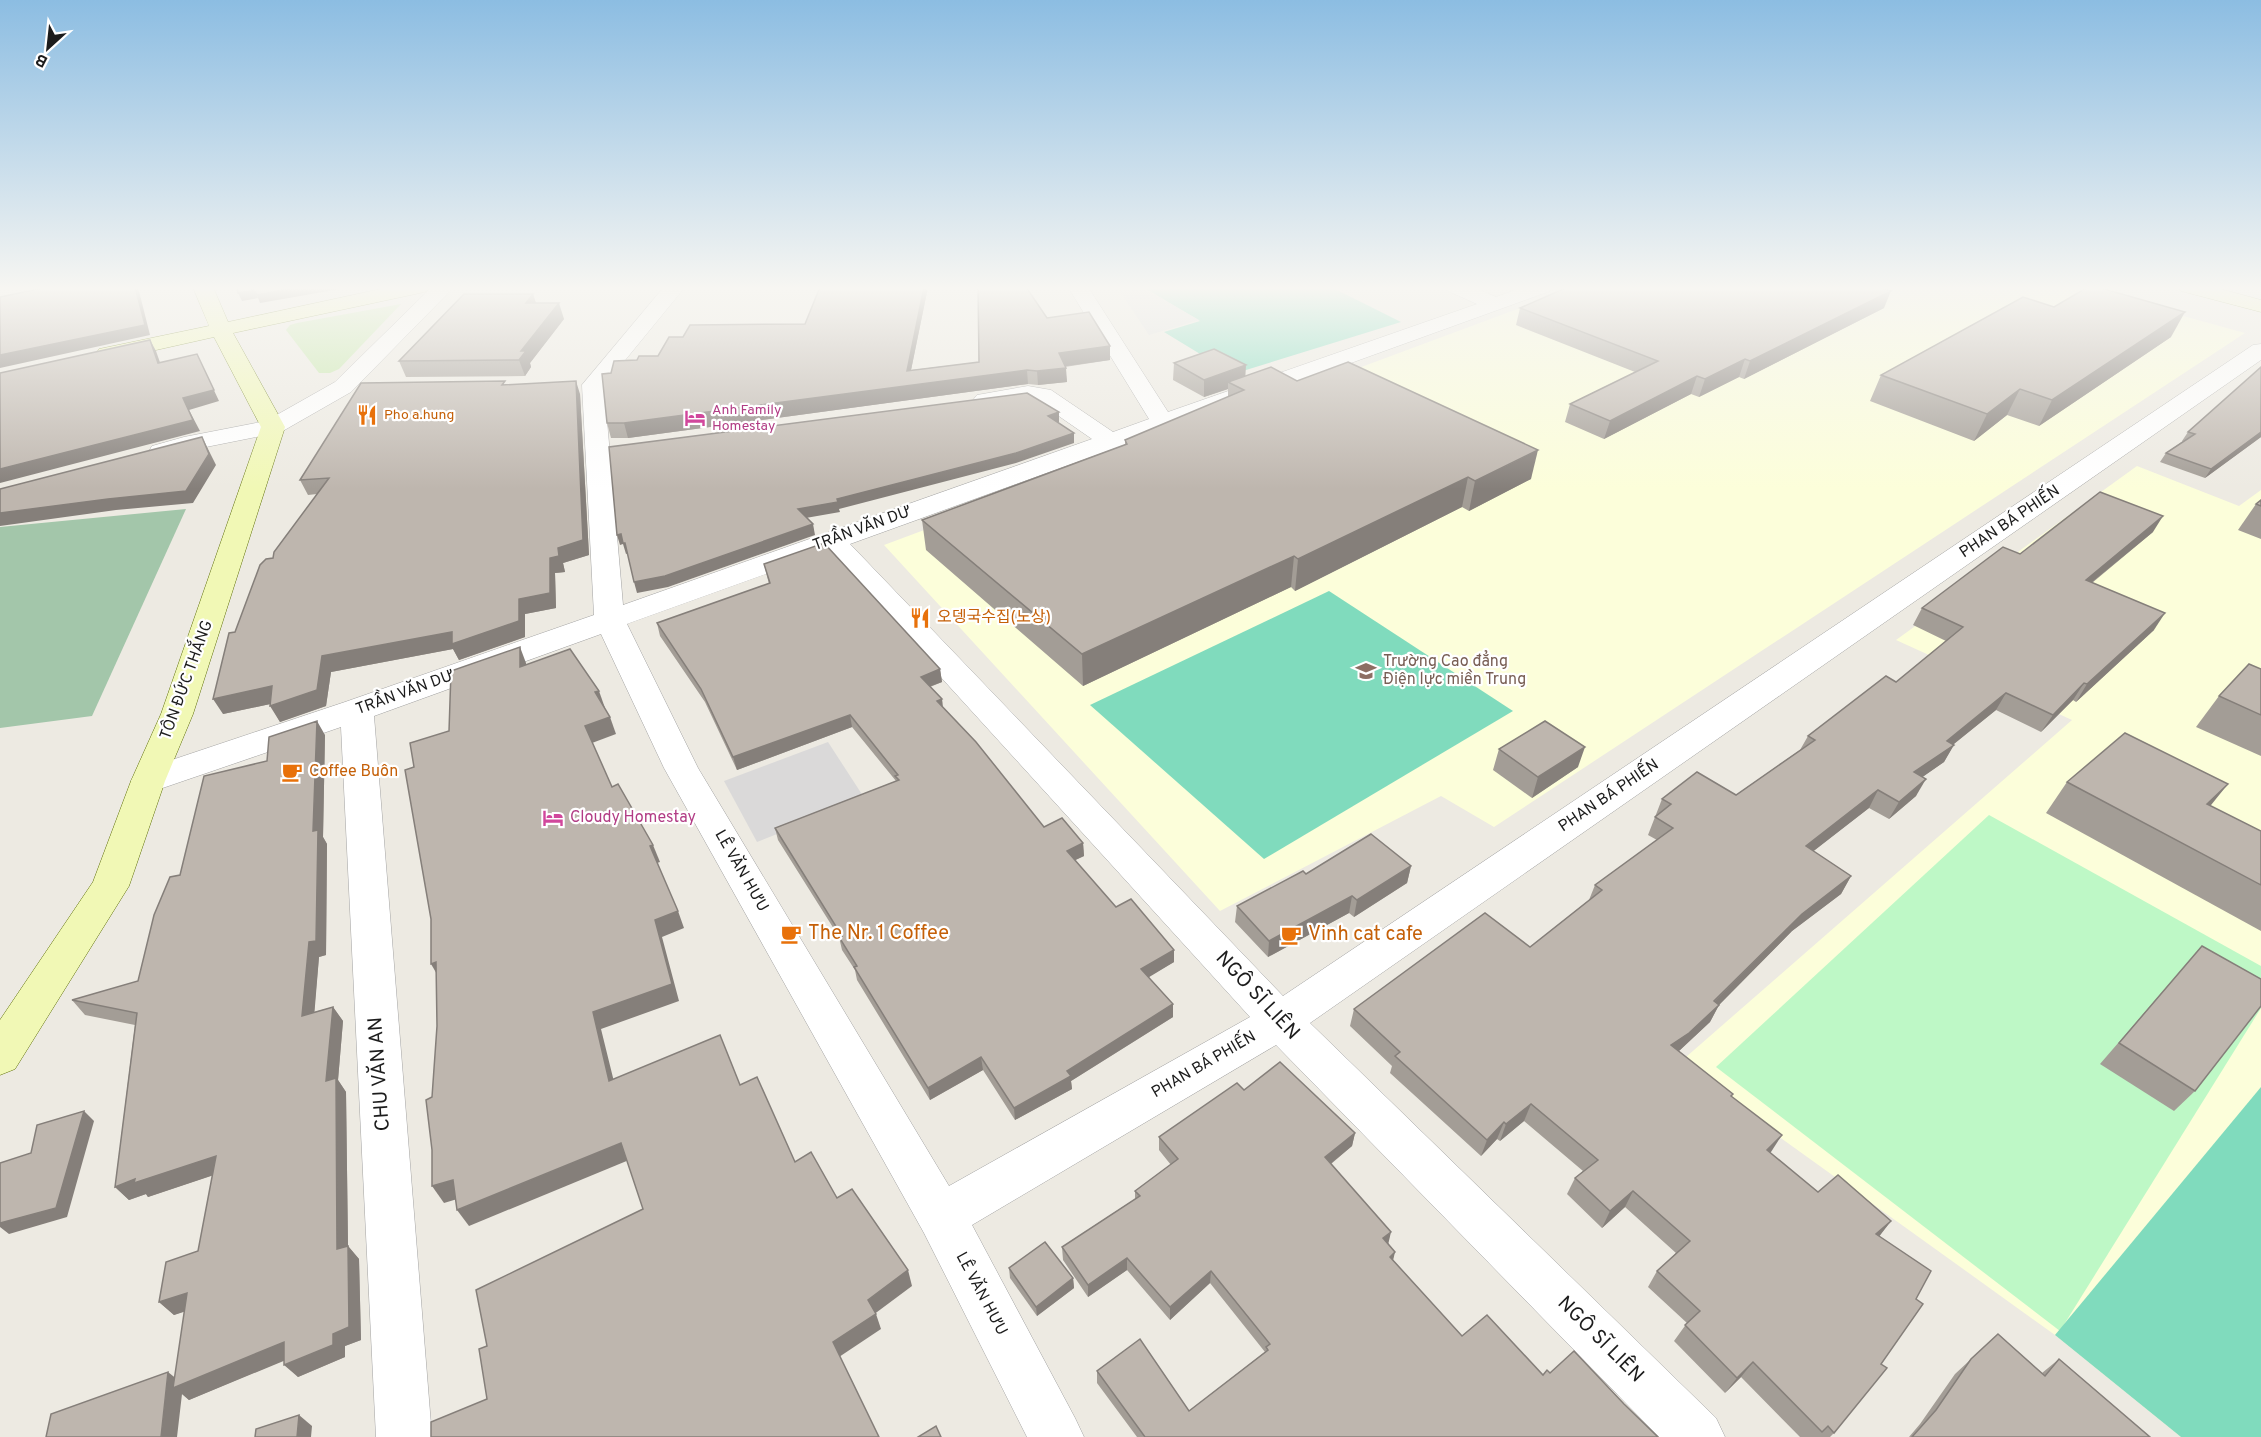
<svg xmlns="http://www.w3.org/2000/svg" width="2261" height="1437" font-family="Overpass,'Noto Sans KR',sans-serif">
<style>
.residential{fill:#dad9d9}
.education{fill:#fcfeda}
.grass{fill:#c4e7a8}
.cemetery{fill:#a3c6aa}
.park{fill:#bef8c6}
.pitch{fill:#80dbbd}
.parking{fill:#e0e0e0}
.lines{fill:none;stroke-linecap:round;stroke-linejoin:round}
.street-casing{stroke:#a3a3a3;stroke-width:1}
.secondary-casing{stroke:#5e6f07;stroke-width:1}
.street{fill:#fff;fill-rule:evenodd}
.secondary{fill:#f1f8b5;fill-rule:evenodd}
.wall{fill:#a39d96}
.shaded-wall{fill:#857f7a}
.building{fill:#beb6ae;stroke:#857f7a;stroke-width:1.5}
.labels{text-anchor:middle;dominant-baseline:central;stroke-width:4.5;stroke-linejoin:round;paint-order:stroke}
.far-hotel-label{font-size:14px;fill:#b23c85;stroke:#fff;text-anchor:start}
.far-food-label{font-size:14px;fill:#c56008;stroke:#fff;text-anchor:start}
.street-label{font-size:16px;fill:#1c1c1c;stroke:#fff}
.food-label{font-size:16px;fill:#c56008;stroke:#fff;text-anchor:start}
.education-label{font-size:16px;fill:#785e54;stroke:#fff;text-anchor:start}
.hotel-label{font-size:16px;fill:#b23c85;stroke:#fff;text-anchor:start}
.near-food-label{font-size:20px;fill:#c56008;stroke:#fff;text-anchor:start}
.near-street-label{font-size:20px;fill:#1c1c1c;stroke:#fff}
</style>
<rect width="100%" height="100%" fill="#edeae2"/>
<path class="residential" d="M828,742L865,799L757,842L724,781Z"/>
<g class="education">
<path d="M1576,287H2078L2245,333L1494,827L1441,796L1220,911L884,545Z"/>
<path d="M2137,466L2239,506L2261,490V1437H2181L2055,1335L1678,1064L2072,720L1896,640Z"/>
</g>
<path class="grass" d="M401,304L339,369L330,373H319L286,330L290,325L297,323Z"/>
<path class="cemetery" d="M186,509L92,716L0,728V527Z"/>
<path class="park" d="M1989,815L2261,966V1008L2060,1331L1716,1067Z"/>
<g class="pitch">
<path d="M1143,287H1331L1401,322L1233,374L1164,332L1200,321Z"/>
<path d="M1329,591L1513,711L1264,859L1090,705Z"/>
<path d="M2261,1087V1437H2181L2055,1335Z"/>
</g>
<path class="parking" d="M1117,287H1141L1199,320L1149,335Z"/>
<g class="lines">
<g class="street-casing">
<g id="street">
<path d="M432,287H454L351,392L281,432L196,449L161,458L152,456L149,451L152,446L184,437L266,421L335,382Z"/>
<path d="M664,287H685L604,386L623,605L1092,439L1037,401C1017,398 996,410 977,405L973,400L977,395L1028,386L1051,390L1113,432L1149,419L1068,287H1088L1168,412L1477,304L1448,291L1445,287H1473L1496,297L1523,287H1553L1550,291L850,544L1283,996L2253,345L2261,344V360L1310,1023L1716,1418L1725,1437H1659L1276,1045L972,1225L1075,1418L1084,1437H1027L924,1233L664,768L601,634L374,716L432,1437H376L341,727L148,793L136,790L131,781L136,772L345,702L594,615L582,385ZM827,552L1250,1017L949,1186L698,768L627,624Z"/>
</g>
</g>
<g class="secondary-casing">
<g id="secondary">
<path d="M193,287H213L228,322L390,287H430L427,291L420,293L233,333L285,427L193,714L165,781L129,886L15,1069L0,1075V1020L93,882L131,781L161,714L261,427L214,337L107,361L99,359L96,354L99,349L209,326Z"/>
<path d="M2178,287H2213L2261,300V312L2181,291Z"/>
</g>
</g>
<use href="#street" class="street"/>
<use href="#secondary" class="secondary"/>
</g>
<g class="wall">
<path d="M820,287H928L911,370L979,362L1047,318L1110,346V360L1065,367L1067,382L1038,385L1028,384L628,438H611L607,423L611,373L637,360L658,356L683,337L805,324Z"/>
<path d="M533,294L536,303L564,319L530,363L531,367L525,376L406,377L399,361Z"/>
<path d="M2054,307L2171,337L2039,426L2007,415L1974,441L1870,401L1881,375Z"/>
<path d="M1520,308H1884L1744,379L1739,377L1699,397L1691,394L1604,439L1565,422L1570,404L1635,372L1516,325Z"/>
<path d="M1174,363L1245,376L1297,381L1531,479L1469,511L1462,507L1295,591L1291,587L1083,686L926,550L922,520L1125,445V440L1228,397V389L1204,397L1173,380Z"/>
<path d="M507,385L580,394L589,555L563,563L565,572L555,573L556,608L525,614V637L459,660L453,649L331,672L326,706L280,722L270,704L223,714L235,632L273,558L317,494L308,495L300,480Z"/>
<path d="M2188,432L2261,437L2205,478L2160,462L2166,453L2183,441H2182Z"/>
<path d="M2261,500V539L2238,530L2256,504Z"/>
<path d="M2153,532L2092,583L2154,630L2076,702L2073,700L2041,732L1996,710L1954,744L1944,762L1922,777L1916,796L1889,819L1869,808L1813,851L1851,876L1841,894L1792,931L1719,1005L1710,1022L1679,1051L1732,1097L1770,1153L1818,1192L1891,1221L1879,1236L1881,1364L1834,1433L1830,1437H1800L1741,1377L1725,1393L1674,1341L1687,1323L1648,1287L1657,1271L1676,1253L1625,1207L1602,1228L1567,1194L1575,1178L1583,1171L1524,1121L1500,1141L1497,1139L1481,1156L1390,1073L1392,1066L1350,1026L1354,1009L1530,947L1589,900L1595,885L1657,840L1648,835L1662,799L1736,795L1800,750L1808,736L1896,682L1946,641L1913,625L1922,608L2020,554Z"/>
<path d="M764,564L940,669L942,682L930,687L942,699L943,708L1044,827L1083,843L1084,856L1075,860L1116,907L1174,950V962L1148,977L1173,1004V1017L1071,1081L1072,1089L1015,1120L983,1070L930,1100L857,980L855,970L842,950L839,937L778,840L775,828L896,781L852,727L737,770L705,702L660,636L657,623L769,584Z"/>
<path d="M2261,669V756L2196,727L2219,696Z"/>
<path d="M325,735L323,837L327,844L326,955L319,957L314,1012L333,1007L343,1021L338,1080L346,1092L348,1246L359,1259L361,1340L345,1346V1357L298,1377L284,1360L189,1400L182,1394L175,1377L185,1311L174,1315L159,1302L198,1251L213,1175L148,1197L146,1194L129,1200L115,1187L135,1025L85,1015L72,1000L138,981L180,875L267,761Z"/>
<path d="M1499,749L1578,767L1532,798L1493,770Z"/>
<path d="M2067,782L2211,806L2261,831V931L2046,813Z"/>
<path d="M1411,866L1407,883L1354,917L1349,913L1268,957L1235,922L1237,906L1306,874Z"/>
<path d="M2202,946L2195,1091L2174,1111L2100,1064Z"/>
<path d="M1244,1090L1355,1133L1352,1146L1331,1164L1388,1243L1393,1260L1462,1336L1543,1375L1550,1373L1624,1404L1658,1437H1137L1097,1383V1371L1189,1411L1265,1352L1210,1283L1170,1320L1127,1270L1088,1297L1063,1260L1062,1247L1135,1199V1191L1171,1165L1159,1150V1137Z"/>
<path d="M1009,1268L1073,1278L1074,1288L1037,1316L1010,1278Z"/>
<path d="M1998,1334L2042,1373L2059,1359L2150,1437H1909L1920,1424L1955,1374Z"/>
</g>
<g class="shaded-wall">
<path d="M135,287H138L150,335L0,368V355Z"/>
<path d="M299,287H346V288L260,303L257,295Z"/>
<path d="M924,287H928L908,385L907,371Z"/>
<path d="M254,290L258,298L242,301L238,293Z"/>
<path d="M1891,291L1884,308L1744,379L1750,361Z"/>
<path d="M533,294L538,310L526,303Z"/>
<path d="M559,303L564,319L530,363L531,367L525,376L519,360L521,351Z"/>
<path d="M2185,312L2171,337L2039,426L2052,400Z"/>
<path d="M150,340L156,351L164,374L158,363Z"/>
<path d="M1110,346V360L1060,367L1059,353Z"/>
<path d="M197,354L219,401L189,410L200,431L0,483V469L183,398Z"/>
<path d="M1745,359L1739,377L1699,397L1705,379Z"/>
<path d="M1246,365L1245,383L1228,382V389L1204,397V380Z"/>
<path d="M1066,368L1067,382L1038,385L1037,371Z"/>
<path d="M1027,370L1028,384L628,438L624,423Z"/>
<path d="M1697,376L1691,394L1604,439L1610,421Z"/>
<path d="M576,381L580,394L589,555L563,563L565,572L555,573L556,608L525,614V637L459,660L453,649L331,672L326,706L280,722L270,706L280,702L223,714L213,699L322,656L519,599L558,548Z"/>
<path d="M2020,389L2007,415L1974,441L1987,414Z"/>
<path d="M1059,412V422L1048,426V416Z"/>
<path d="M2261,432V437L2205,478L2211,469Z"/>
<path d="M1074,433V443L1016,463L839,509L840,512L800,519L798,509Z"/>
<path d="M202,437L216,465L193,503L116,510L0,526V513Z"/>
<path d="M1538,450L1531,479L1469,511L1475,481Z"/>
<path d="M1468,477L1462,507L1295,591L1298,559Z"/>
<path d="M2163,516L2153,532L2075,596L2086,580Z"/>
<path d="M813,524L815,535L668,587L637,593L634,582Z"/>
<path d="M621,534L625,543L629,553L626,554L623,544L620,545L617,535Z"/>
<path d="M1294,556L1291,587L1083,686L1082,654Z"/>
<path d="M2165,613L2154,630L2076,702L2087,684Z"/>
<path d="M520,647L526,663L527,684L520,667Z"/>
<path d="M940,669L942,682L923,689L921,677Z"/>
<path d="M2084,683L2073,700L2041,732L2053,715Z"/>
<path d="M599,691L605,708L601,709L595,692Z"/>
<path d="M2006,693L1996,710L1950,747L1954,745L1944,762L1904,790L1914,772L1947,741Z"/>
<path d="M942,699L943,712L937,701Z"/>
<path d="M850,715L852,727L737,770L733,757Z"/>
<path d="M610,717L616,734L592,743L585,726Z"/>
<path d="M317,721L325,735L323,837L327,844L326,955L319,957L313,1030L302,1016L313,831Z"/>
<path d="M1585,747L1578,767L1532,798L1538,777Z"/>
<path d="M1926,779L1916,796L1889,819L1899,802Z"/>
<path d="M2228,784L2203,815L2207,804Z"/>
<path d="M1878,790L1869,808L1797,864L1806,846Z"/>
<path d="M1083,843L1084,856L1067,864V851Z"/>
<path d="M653,845L660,862L657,863L650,846Z"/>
<path d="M1411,866L1407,883L1354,917L1357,900Z"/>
<path d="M1851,876L1841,894L1792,931L1719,1005L1710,1022L1680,1050L1662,1062L1671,1045L1802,914Z"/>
<path d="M1352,896L1349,913L1268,957L1269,941Z"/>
<path d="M678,911L684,928L662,937L679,1001L601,1029L618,1098L609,1081L593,1012L655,920Z"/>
<path d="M1174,950V962L1141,982V969Z"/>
<path d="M436,962L441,981L431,964Z"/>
<path d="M1173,1004V1017L1071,1081L1072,1089L1015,1120L1014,1108L1067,1071Z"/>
<path d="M333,1007L343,1021L338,1080L346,1092L348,1246L359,1259L361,1340L345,1346V1357L298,1377L284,1365L337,1249L326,1081Z"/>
<path d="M981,1057L983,1070L930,1100L928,1088Z"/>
<path d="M1531,1104L1524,1121L1500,1141L1506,1124Z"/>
<path d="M84,1111L94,1121L67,1217L9,1234L0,1227V1223Z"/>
<path d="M1504,1122L1497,1139L1481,1156L1487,1140Z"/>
<path d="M1355,1133L1352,1146L1323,1170L1325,1157Z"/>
<path d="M1782,1135L1771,1152L1756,1167L1767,1150Z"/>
<path d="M621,1143L629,1160L469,1226L457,1210Z"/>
<path d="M216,1156L229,1170L148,1197L146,1194L129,1200L115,1187L135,1179Z"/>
<path d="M453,1180L464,1197L444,1203L432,1186Z"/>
<path d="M1633,1191L1625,1207L1602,1228L1610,1211Z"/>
<path d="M1891,1221L1878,1238L1876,1234Z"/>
<path d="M1391,1232L1388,1245L1383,1238Z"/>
<path d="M1395,1252L1392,1265L1390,1257Z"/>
<path d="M1127,1258V1270L1088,1297V1285Z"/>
<path d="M908,1270L912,1286L873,1315L868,1300Z"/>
<path d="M1211,1271L1210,1283L1170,1320V1307Z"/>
<path d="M1073,1278L1074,1288L1037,1316L1036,1307Z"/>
<path d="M187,1293L202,1306L174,1315L159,1302Z"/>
<path d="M876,1314L881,1329L839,1357L833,1342Z"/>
<path d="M284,1342L298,1355L189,1400L182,1394L177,1437H161L168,1372L183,1384Z"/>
<path d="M1753,1362L1741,1377L1725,1393L1737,1378Z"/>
<path d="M299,1415L312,1426L311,1437H297Z"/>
</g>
<g class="building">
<path d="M48,287H135L145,325L0,355V297Z"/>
<path d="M237,287H299L257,295L254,290L238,293Z"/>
<path d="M820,287H924L907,371L979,362L978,287H1026L1047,318L1089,312L1110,346L1059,353L1066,368L1037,371L1027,370L624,423H607L602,374L611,373L614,361L637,360L639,356H658L669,337H683L690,325L805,324Z"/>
<path d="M1568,287H1879L1891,291L1750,361L1745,359L1705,379L1697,376L1610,421L1570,404L1658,361L1520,308Z"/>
<path d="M2088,287H2097L2185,312L2052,400L2020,389L1987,414L1881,375L2023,297L2054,307Z"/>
<path d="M464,294H533L526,303H559L521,351H526L519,360L399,361Z"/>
<path d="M150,340L158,363L197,354L214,390L183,398L193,420L0,469V373Z"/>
<path d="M1214,349L1246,365L1204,380L1174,363Z"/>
<path d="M1348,362L1538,450L1475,481L1468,477L1298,559L1294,556L1082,654L922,520L1127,444L1125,440L1244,390L1228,382L1271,367L1297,381Z"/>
<path d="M2261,367V432L2211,469L2166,453L2195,434L2188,432Z"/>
<path d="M505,381L502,385L576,381L583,540L558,548L559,556L550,558V593L519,599V621L452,644V632L322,656L317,690L270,706L272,686L213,699L229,633L235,632L260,565L266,559L273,558L274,552L329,478L300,480L361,383Z"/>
<path d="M1027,393L1059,412L1048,416L1074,433L1016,453L837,499L838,502L798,509L813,524L665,576L634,582L625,543H623L621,534L617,535L609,447Z"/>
<path d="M202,437L209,454L186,491L108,499L0,513V489Z"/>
<path d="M2100,492L2163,516L2086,580L2165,613L2087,684L2084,683L2053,715L2006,693L1947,741L1954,745L1914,772L1926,779L1899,802L1878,790L1806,846L1851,876L1802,914L1714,1001L1719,1005L1689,1033L1671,1045L1733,1094L1731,1096L1782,1135L1767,1150L1818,1192L1838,1175L1891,1221L1876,1234L1931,1271L1916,1299L1923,1304L1881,1364L1887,1368L1834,1433L1828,1426L1822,1432L1753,1362L1737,1378L1685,1325L1700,1311L1657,1271L1690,1241L1633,1191L1610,1211L1575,1178L1598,1160L1531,1104L1506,1124L1504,1122L1487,1140L1395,1056L1400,1052L1354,1009L1485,913L1530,947L1602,890L1595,885L1673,828L1655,817L1671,804L1662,799L1697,772L1736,795L1815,740L1808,736L1886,676L1896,682L1963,627L1922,608L2003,547L2020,554Z"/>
<path d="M2261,500V506L2256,504Z"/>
<path d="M824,543L940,669L921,677L942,699L937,701L976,742L1044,827L1062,818L1083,843L1067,851L1116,907L1131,899L1174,950L1141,969L1173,1004L1067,1071L1071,1076L1014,1108L981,1057L928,1088L854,967L857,966L839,937L842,936L775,828L899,780L895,776L898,775L850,715L733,757L701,689L657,623L770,583L764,564Z"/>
<path d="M520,647V667L570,649L599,691L595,692L610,717L585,726L612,787L618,784L653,845L650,846L678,911L655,920L672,984L593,1012L609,1081L720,1035L740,1085L757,1077L795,1162L811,1152L837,1198L852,1189L908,1270L868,1300L876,1314L833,1342L879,1437H431V1422L487,1399L479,1349L487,1346L476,1290L643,1209L621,1143L457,1210L453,1180L432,1186V1150L426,1100L432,1097L437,1026L436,962L431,964V919L405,770L414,767L410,743L449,731L451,671Z"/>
<path d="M2249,664L2261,669V715L2219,696Z"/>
<path d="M317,721L313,831L318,830L316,941L309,942L302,1016L333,1007L326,1081L336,1078L337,1249L348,1246L349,1327L333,1334V1345L284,1365V1342L173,1388L187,1293L159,1302L166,1262L198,1251L216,1156L134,1183L135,1179L115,1187L137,1013L72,1000L138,981L154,915L170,877L180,875L204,776L267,761L269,737Z"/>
<path d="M1545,721L1585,747L1538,777L1499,749Z"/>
<path d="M2125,733L2228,784L2207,804L2261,831V885L2067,782Z"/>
<path d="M1371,834L1411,866L1357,900L1352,896L1269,941L1237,906L1303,871L1306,874Z"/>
<path d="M2202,946L2261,979V1006L2195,1091L2119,1043Z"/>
<path d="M1280,1062L1355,1133L1325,1157L1391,1232L1383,1238L1395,1252L1390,1257L1462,1336L1487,1315L1543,1375L1547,1370L1550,1373L1574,1351L1624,1404L1658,1437H1145L1097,1371L1140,1339L1189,1411L1268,1350L1266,1347L1270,1344L1211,1271L1170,1307L1127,1258L1088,1285L1062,1247L1140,1196L1135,1191L1178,1159L1159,1137L1237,1083L1244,1090Z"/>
<path d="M84,1111L56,1208L0,1223V1163L31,1153L37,1125Z"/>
<path d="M1045,1242L1073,1278L1036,1307L1009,1268Z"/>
<path d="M1998,1334L2045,1376L2059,1359L2150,1437H1912L1936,1410L1971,1359Z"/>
<path d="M168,1372L161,1437H46L51,1414Z"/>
<path d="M299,1415L297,1437H255L256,1429Z"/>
<path d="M936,1426L941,1437H918Z"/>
</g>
<linearGradient id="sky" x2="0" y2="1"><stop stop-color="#8cbde2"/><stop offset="0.59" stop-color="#f7f6f2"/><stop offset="1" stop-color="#f7f6f2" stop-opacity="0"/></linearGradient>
<rect width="2261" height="489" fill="url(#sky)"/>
<defs>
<g id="restaurant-bare" transform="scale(1.62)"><path d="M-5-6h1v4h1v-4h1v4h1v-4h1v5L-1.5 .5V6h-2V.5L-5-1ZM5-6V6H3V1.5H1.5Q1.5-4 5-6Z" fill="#e8710a" stroke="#fff" stroke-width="2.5" paint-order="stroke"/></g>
<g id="hotel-bare" transform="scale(1.62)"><path d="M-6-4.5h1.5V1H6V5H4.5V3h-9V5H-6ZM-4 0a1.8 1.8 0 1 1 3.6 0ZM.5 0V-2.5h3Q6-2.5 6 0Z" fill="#d1479c" stroke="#fff" stroke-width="2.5" paint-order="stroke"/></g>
<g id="school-bare" transform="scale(1.62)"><path d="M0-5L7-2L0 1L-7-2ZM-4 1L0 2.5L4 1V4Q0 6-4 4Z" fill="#8d6e63" stroke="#fff" stroke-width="2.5" paint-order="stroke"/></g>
<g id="cafe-bare" transform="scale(1.62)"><path d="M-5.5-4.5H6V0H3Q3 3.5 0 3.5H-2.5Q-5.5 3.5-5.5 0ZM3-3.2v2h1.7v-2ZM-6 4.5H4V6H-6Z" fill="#e8710a" stroke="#fff" stroke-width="2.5" paint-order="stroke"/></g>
</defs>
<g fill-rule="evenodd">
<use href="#restaurant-bare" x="367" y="415"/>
<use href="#hotel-bare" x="695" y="418"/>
<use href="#restaurant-bare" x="920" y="618"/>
<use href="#school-bare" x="1366" y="671"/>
<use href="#cafe-bare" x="292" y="772"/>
<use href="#hotel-bare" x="553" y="818"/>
<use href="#cafe-bare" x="791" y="934"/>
<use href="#cafe-bare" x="1291" y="935"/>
</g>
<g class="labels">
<g class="far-hotel-label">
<text x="712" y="410">Anh Family<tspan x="712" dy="16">Homestay</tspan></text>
</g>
<g class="far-food-label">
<text x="384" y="415">Pho a.hung</text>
</g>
<g class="street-label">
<text transform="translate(2010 522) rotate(-34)">PHAN BÁ PHIẾN</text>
<text transform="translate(862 529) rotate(-20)">TRẦN VĂN DƯ</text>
<text transform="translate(187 680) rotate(-70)">TÔN ĐỨC THẮNG</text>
<text transform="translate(405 693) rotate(-20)">TRẦN VĂN DƯ</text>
<text transform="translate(1609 796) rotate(-34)">PHAN BÁ PHIẾN</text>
<text transform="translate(741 871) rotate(60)">LÊ VĂN HƯU</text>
<text transform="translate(1204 1065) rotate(-30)">PHAN BÁ PHIẾN</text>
<text transform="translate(981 1294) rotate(62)">LÊ VĂN HƯU</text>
</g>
<g class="food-label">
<text x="937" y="618">오뎅국수집(노상)</text>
<text x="309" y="772">Coffee Buôn</text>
</g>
<g class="education-label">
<text x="1383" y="662">Trường Cao đẳng<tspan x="1383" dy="18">Điện lực miền Trung</tspan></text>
</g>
<g class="hotel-label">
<text x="570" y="818">Cloudy Homestay</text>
</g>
<g class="near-food-label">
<text x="808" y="934">The Nr. 1 Coffee</text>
<text x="1308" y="935">Vinh cat cafe</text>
</g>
<g class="near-street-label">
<text transform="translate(1257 996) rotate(47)">NGÔ SĨ LIÊN</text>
<text transform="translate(380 1074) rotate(-94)">CHU VĂN AN</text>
<text transform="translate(1600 1340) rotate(45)">NGÔ SĨ LIÊN</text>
</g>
</g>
<g transform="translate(48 48) rotate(207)" stroke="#ffffff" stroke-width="4.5" paint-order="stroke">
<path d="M0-4.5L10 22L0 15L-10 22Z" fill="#1c1c1c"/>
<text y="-9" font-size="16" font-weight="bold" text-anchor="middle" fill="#1c1c1c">B</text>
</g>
</svg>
